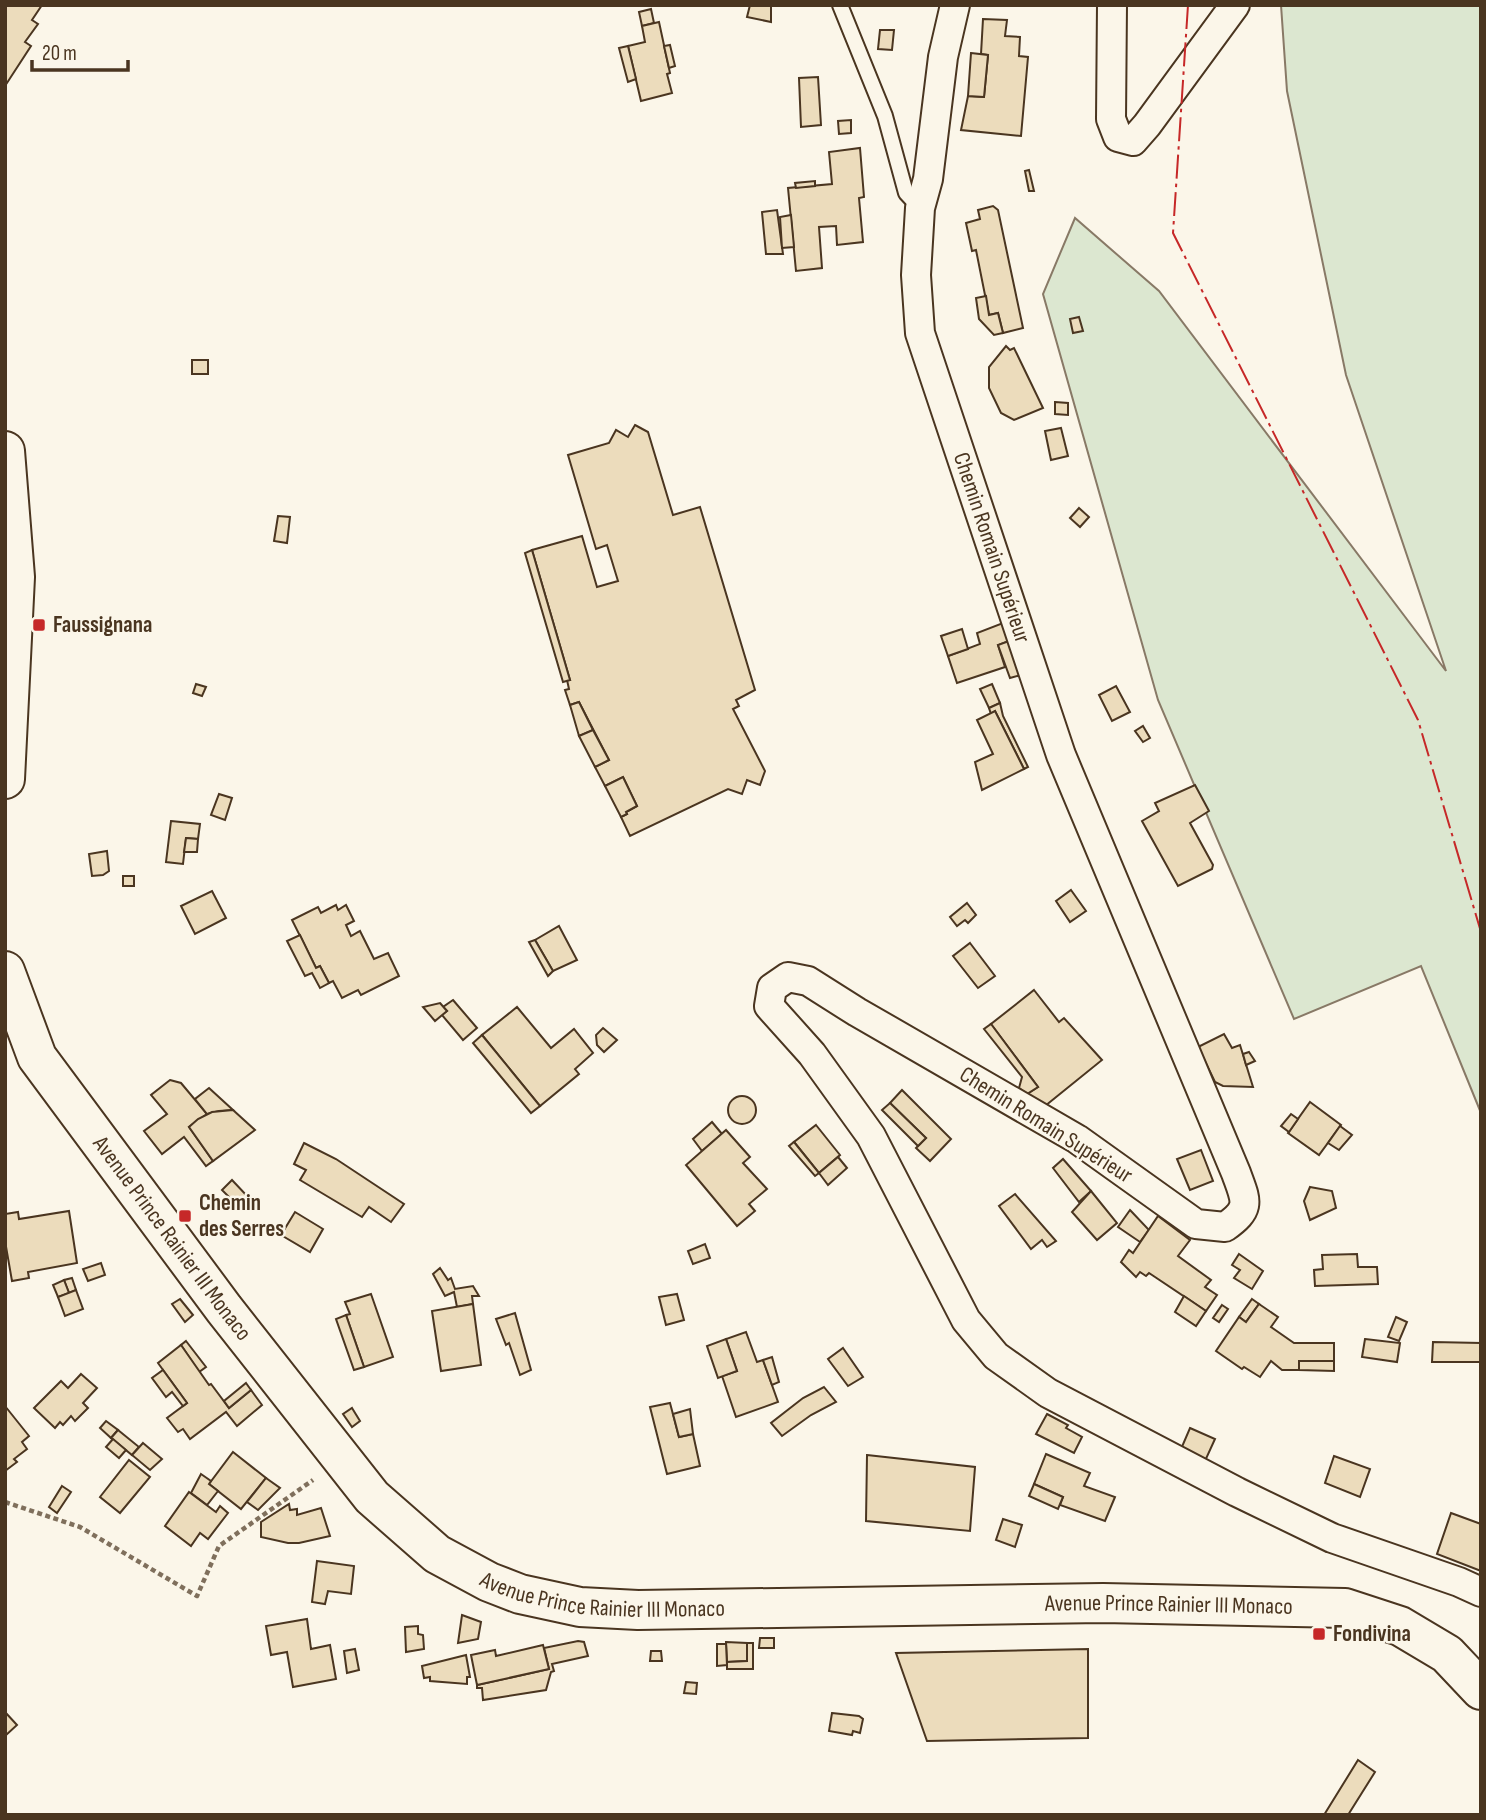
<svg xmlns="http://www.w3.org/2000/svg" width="1486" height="1820" font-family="'Sofia Sans Condensed',sans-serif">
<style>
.green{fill:#dce7d0;stroke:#887966;stroke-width:2}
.building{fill:#ecdcbc;stroke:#4a3520;stroke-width:2}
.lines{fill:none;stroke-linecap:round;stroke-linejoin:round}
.service-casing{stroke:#4a3520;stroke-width:18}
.minor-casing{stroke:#4a3520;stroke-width:32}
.primary-casing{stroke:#4a3520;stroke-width:42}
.path{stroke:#7f6f5c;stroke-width:4.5;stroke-dasharray:5 3.5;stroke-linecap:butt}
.service{stroke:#fbf6e9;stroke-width:14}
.minor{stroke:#fbf6e9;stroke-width:28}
.primary{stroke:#fbf6e9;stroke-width:38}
.power{stroke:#c62828;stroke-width:2;stroke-dasharray:24 5 3.5 5;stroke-linecap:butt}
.poi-dot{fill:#c62828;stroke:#fbf6e9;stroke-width:2.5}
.labels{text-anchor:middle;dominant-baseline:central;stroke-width:5;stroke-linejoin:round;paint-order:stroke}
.street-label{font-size:23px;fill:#4a3520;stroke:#fbf6e9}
.poi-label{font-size:23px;font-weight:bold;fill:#4a3520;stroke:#fbf6e9;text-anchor:start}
</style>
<rect width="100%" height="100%" fill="#fbf6e9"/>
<path class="green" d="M1281,5H1481V1113L1421,966L1294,1019L1158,700L1043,294L1075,218L1159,291L1446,671L1346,375L1287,91Z"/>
<g class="building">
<path d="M5,5H42L32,20L38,24L25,42L31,46L5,86Z"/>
<path d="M750,5H771V22L747,17Z"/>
<path d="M651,9L654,23L642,26L639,12Z"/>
<path d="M983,19L1007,20L1005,36L1020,37L1019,56L1028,57L1021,136L961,130L968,96L984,97L988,55L981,54Z"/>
<path d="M659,22L670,73L667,74L672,93L641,101L628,46L645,42L642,26Z"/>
<path d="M880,30H894L892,50L878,49Z"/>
<path d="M670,45L675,66L669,68L664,46Z"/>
<path d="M628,46L636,79L628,82L619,48Z"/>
<path d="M971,53L988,55L984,97L968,96Z"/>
<path d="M818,77L821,125L801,127L799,78Z"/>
<path d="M851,120V133L839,134L838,121Z"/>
<path d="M860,148L864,197L859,198L863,242L837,245L836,226L819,227L822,268L796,271L788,188L832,184L829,152Z"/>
<path d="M1029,170L1034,191H1029L1025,171Z"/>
<path d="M815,181V186L796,188L795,183Z"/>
<path d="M993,206L998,210L1023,328L1003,333L998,313L989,315L976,250L972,251L966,223L980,219L978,210Z"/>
<path d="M777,210L783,254H766L762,212Z"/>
<path d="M791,215L794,247L782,248L780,217Z"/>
<path d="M986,296L989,315L998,313L1003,333L994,335L979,319L976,298Z"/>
<path d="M1079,317L1083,331L1073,333L1070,319Z"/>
<path d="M1006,346L1010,350L1014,348L1043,408L1014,420L1001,413L989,388V367Z"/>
<rect x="192" y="360" width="16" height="14"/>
<path d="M1055,402L1068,403V415L1055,414Z"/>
<path d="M635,425L648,432L673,515L700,507L755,690L736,700L739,706L733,709L765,771L760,785L747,780L742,794L728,789L630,836L621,817L627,814L626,812L637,806L623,777L605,786L595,767L609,760L579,702L570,705L565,690L569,689L567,680H570L532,550L582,536L597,587L618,581L607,545L596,549L568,455L609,443L616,430L628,437Z"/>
<path d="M1061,428L1068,456L1051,460L1045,431Z"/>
<path d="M1079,508L1089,517L1080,527L1070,518Z"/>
<path d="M278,516L290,517L287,543L274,541Z"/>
<path d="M532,550L570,680L563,682L525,553Z"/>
<path d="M1003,623L1009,641L998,645L1005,667L957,683L948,656L980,644L977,633Z"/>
<path d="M962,629L968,649L948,656L941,636Z"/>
<path d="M1009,641L1021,675L1010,678L998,645Z"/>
<path d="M196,684L206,687L202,696L193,693Z"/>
<path d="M992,684L1000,703L989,708L980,689Z"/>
<path d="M1116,686L1130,712L1112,721L1099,695Z"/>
<path d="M579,702L593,730L579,736L570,705Z"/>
<path d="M1000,703L1003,716L1028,767L1024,769L995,711L991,714L989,708Z"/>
<path d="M995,711L1024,769L982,790L975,762L993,754L977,720Z"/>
<path d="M1143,726L1150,738L1143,742L1135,731Z"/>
<path d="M593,730L609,760L595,767L579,736Z"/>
<path d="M623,777L637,806L626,812L627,814L621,817L605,786Z"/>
<path d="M1195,785L1209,811L1190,823L1213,865L1212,869L1178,886L1142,821L1159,811L1155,803Z"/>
<path d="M219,794L232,798L225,820L211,815Z"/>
<path d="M171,821L200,824L198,839L186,838L183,864L166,862Z"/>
<path d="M186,838L198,839L197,852H184Z"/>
<path d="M107,851L109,871L103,875L92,876L89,854Z"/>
<rect x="123" y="876" width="11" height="10"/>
<path d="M1071,890L1086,911L1070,922L1056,901Z"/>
<path d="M212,891L226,918L195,934L181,906Z"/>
<path d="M967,903L976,915L968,923L965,920L957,926L950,917Z"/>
<path d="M336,905L338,910L346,905L354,921L346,925L351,936L360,931L374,959L388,953L399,976L361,995L358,990L342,998L333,981L329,983L320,966L316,968L292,920L318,907L321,913Z"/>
<path d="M559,926L577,960L553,971L535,940Z"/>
<path d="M300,935L316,968L320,966L329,983L320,988L312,973L305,976L287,941Z"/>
<path d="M535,940L553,971L548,976L529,942Z"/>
<path d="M970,943L995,976L978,988L953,956Z"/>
<path d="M1034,990L1059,1022L1064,1018L1102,1060L1045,1106L1027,1094L1038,1087L991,1024Z"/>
<path d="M453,1000L477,1028L463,1040L442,1015L447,1011L443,1007Z"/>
<path d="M440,1003L447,1011L435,1021L423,1007Z"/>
<path d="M517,1007L551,1048L574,1029L593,1053L575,1069L579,1074L540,1106L482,1035Z"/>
<path d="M991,1024L1038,1087L1027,1094L1019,1088L1022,1077L984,1029Z"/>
<path d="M603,1028L617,1040L604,1052L597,1045L596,1035Z"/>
<path d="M1224,1034L1232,1048L1240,1045L1253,1087L1223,1086L1215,1082L1198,1047Z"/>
<path d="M482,1035L540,1106L531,1113L473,1043Z"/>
<path d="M1249,1052L1255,1061L1246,1065L1243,1054Z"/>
<path d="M170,1080L181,1083L207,1114L189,1127L213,1161L206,1166L184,1137L162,1154L144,1131L167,1114L151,1095Z"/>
<path d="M209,1088L233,1110L219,1111L207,1114L195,1099Z"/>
<path d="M902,1090L951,1139L930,1161L916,1148L926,1138L890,1103Z"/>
<circle cx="742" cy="1110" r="14"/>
<path d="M1310,1102L1341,1125L1319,1155L1288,1133Z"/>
<path d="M890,1103L926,1138L918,1146L882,1110Z"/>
<path d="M233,1110L255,1130L213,1161L189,1127L198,1119L212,1112Z"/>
<path d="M1291,1114L1298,1119L1289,1132L1281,1126Z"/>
<path d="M712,1122L722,1134L702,1151L693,1139Z"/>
<path d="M816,1125L840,1155L819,1173L794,1142Z"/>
<path d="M1340,1126L1352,1135L1339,1150L1328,1143Z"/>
<path d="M726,1130L750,1157L743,1163L767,1189L749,1204L755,1211L737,1226L686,1165Z"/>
<path d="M794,1142L819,1173L815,1176L789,1146Z"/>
<path d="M304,1143L336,1159L404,1204L391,1222L369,1207L362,1217L300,1180L306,1170L294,1164Z"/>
<path d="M1201,1150L1213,1181L1190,1190L1177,1159Z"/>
<path d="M838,1157L847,1168L828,1185L819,1173Z"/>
<path d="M1063,1159L1091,1191L1079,1202L1053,1168Z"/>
<path d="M232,1180L249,1198L240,1208L222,1190Z"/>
<path d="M1310,1187L1332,1191L1336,1208L1310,1220L1304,1201Z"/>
<path d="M1091,1191L1117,1223L1097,1240L1072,1212Z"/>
<path d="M1015,1194L1056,1241L1047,1247L1042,1240L1031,1249L999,1206Z"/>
<path d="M1130,1210L1149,1230L1140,1242L1118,1227Z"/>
<path d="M69,1211L77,1263L28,1272L29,1278L12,1281L5,1241V1214L18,1212L19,1219Z"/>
<path d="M295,1212L323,1229L310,1252L281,1235Z"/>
<path d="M1158,1216L1190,1240L1178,1256L1211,1280L1205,1287L1217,1295L1206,1311L1149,1273L1146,1276L1140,1272L1136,1277L1121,1262L1129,1250L1133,1253Z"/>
<path d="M705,1244L710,1258L693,1264L688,1251Z"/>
<path d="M1239,1254L1263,1271L1252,1289L1234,1278L1240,1270L1232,1265Z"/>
<path d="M1357,1254L1358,1267H1377L1378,1284L1315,1286L1314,1270L1323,1269L1322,1255Z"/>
<path d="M101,1263L105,1275L88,1281L83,1269Z"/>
<path d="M440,1268L448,1280L451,1278L455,1289L473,1286L479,1296H472L473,1304L457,1307L454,1292L445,1296L433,1274Z"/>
<path d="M72,1278L76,1290L69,1293L64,1280Z"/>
<path d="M64,1280L69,1293L58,1297L53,1285Z"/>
<path d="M76,1290L83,1309L65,1316L58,1297Z"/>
<path d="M371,1294L393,1357L364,1367L346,1315L350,1314L345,1302Z"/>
<path d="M677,1294L684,1320L666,1325L659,1297Z"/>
<path d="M1184,1296L1206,1311L1196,1326L1175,1312Z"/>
<path d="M180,1299L193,1315L185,1322L172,1304Z"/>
<path d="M1252,1299L1259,1304L1246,1322L1239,1317Z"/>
<path d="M473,1304L481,1365L441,1371L432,1311Z"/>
<path d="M1259,1304L1278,1317L1271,1327L1294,1343H1334V1361H1299V1370H1282L1271,1361L1260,1377L1244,1367L1242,1369L1216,1351L1239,1317L1246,1322Z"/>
<path d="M1222,1305L1228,1309L1219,1322L1213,1318Z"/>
<path d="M515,1313L531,1370L520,1375L509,1343L506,1345L496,1319Z"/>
<path d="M346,1315L364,1367L354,1370L336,1319Z"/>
<path d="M1396,1317L1407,1322L1399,1341L1388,1337Z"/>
<path d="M746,1332L757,1362L763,1360L778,1402L736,1417L722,1376L737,1371L726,1339Z"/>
<path d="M726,1339L737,1371L718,1378L707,1346Z"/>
<path d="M1365,1339L1400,1343L1397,1362L1362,1357Z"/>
<path d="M186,1341L206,1367L199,1372L181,1345Z"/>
<path d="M1433,1342L1481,1343V1362H1432Z"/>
<path d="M181,1345L209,1385L211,1384L229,1408L251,1390L262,1405L237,1426L226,1412L190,1439L183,1429L178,1432L167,1418L187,1403L158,1363Z"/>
<path d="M843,1348L863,1377L848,1386L828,1359Z"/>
<path d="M772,1357L779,1382L772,1385L763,1360Z"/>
<path d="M1299,1361H1334V1371L1299,1370Z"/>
<path d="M163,1370L187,1403L183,1406L172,1392L166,1397L152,1378Z"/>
<path d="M81,1374L97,1388L83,1403L88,1408L75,1421L71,1416L63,1425L60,1422L55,1428L34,1408L61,1381L68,1388Z"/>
<path d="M246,1383L251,1390L229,1408L224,1401Z"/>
<path d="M824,1387L836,1402L811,1415L782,1436L771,1423L803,1398Z"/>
<path d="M670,1403L679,1437L693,1434L700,1466L667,1474L650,1407Z"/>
<path d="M5,1406L29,1436L22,1442L27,1449L14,1459L17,1462L5,1471Z"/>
<path d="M352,1408L360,1421L352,1427L343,1414Z"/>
<path d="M690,1409L693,1434L679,1437L673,1414Z"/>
<path d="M1047,1414L1068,1425L1066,1428L1082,1437L1074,1453L1036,1434Z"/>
<path d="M106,1421L118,1430L111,1438L100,1428Z"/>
<path d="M1190,1428L1215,1439L1205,1461L1181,1449Z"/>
<path d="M118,1430L139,1447L132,1455L111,1438Z"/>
<path d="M113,1439L126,1450L119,1458L106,1447Z"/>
<path d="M143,1443L162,1459L150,1470L132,1455Z"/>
<path d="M233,1452L266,1478L241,1509L209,1484Z"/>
<path d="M1046,1454L1090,1473L1084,1486L1115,1497L1105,1521L1060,1505L1063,1497L1034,1484Z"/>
<path d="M867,1455L975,1467L970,1531L866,1521Z"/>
<path d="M1334,1456L1370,1469L1360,1497L1325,1483Z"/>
<path d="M129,1460L150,1477L120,1513L100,1497Z"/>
<path d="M201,1474L211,1481L209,1484L218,1491L207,1505L191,1493Z"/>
<path d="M266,1478L280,1488L258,1510L247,1502Z"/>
<path d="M1034,1484L1063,1497L1058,1509L1029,1496Z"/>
<path d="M62,1486L71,1492L57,1513L49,1507Z"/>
<path d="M189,1492L216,1512L220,1506L228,1513L208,1539L200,1533L191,1546L165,1526Z"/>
<path d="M289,1504L290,1510L297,1509V1515L321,1508L330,1536L299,1543H288L261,1537V1522Z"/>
<path d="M1451,1513L1481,1524V1571L1437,1554Z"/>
<path d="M1003,1519L1022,1525L1015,1547L996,1540Z"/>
<path d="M317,1561L354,1566L351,1594L328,1591L325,1604L312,1602Z"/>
<path d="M462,1615L481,1622L478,1639L458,1643Z"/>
<path d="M307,1619L311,1649L330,1645L336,1679L293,1687L287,1652L271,1655L266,1626Z"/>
<path d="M418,1626V1634L423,1635L424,1649L406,1652L405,1627Z"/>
<path d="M760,1638H774V1648H759Z"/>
<path d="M578,1641L584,1642L588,1656L552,1664L554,1671L551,1672L546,1690L483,1700L482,1688H477V1685L549,1669L544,1648Z"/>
<path d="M726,1642L747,1643V1661L727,1662Z"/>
<path d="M747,1643H753V1669H727V1662L747,1661Z"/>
<path d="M717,1644H726L727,1665L717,1666Z"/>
<path d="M543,1645L549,1669L477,1685L471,1655L495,1650L496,1656Z"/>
<path d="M355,1649L359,1670L347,1673L344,1651Z"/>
<path d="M1088,1649V1738L927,1741L896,1653Z"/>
<path d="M651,1651H661L662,1661H650Z"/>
<path d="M466,1655L470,1677H467V1684L430,1681V1677L424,1678L422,1666Z"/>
<path d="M686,1682L697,1683L696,1694L684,1693Z"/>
<path d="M5,1712L17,1725L5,1736Z"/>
<path d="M832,1713L859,1716L863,1719L860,1733L853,1731L852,1735L829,1731Z"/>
<path d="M1358,1760L1375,1772L1348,1815H1324Z"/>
</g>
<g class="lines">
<g class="service-casing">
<path id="service" d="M840,5L885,116L906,193L920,208"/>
</g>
<g class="minor-casing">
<g id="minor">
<path id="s1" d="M955,5L943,57L928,179L920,208L916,275L920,333L1061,755L1236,1173C1246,1201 1252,1208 1225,1227L1196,1224L1077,1139L857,1012L808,981L788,977L772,988L769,1006L812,1054L871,1136L966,1320L996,1356L1048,1393L1237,1492L1332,1538L1459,1582L1481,1592"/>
<path d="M1112,5L1111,119L1118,137L1133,141L1147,125L1235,5"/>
</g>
</g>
<g class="primary-casing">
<g id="primary">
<path d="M5,451L15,577L5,779"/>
<path id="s2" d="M5,971L37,1057L224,1309L372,1497L437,1554L489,1582L520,1594L580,1607L638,1610L1103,1603L1345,1608L1400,1626L1447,1654L1481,1690"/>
</g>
</g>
<path class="path" d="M5,1502L80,1527L197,1596L219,1546L313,1480"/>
<use href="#service" class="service"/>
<use href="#minor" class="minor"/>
<use href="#primary" class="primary"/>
<path class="power" d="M1188,5L1173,233L1418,720L1481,932"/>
</g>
<g class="poi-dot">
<rect x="32" y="618" width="14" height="14" rx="3.5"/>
<rect x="178" y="1209" width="14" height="14" rx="3.5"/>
<rect x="1312" y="1627" width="14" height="14" rx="3.5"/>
</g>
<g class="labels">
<g class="street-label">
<text stroke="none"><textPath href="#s1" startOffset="558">Chemin Romain Supérieur</textPath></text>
<text transform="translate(1046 1125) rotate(32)">Chemin Romain Supérieur</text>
<text stroke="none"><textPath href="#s2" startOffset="318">Avenue Prince Rainier III Monaco</textPath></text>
<text stroke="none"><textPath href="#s2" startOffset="906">Avenue Prince Rainier III Monaco</textPath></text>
<text stroke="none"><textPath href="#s2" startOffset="1474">Avenue Prince Rainier III Monaco</textPath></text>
</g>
<g class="poi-label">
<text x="53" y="625">Faussignana</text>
<text x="199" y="1203">Chemin<tspan x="199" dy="26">des Serres</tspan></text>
<text x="1333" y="1634">Fondivina</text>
</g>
</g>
<rect width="1486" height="1820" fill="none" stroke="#4a3520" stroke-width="14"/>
<path d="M32 60v10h96v-10" fill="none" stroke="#4a3520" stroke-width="3.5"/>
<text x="42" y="60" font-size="21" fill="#4a3520" stroke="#fbf6e9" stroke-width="5" paint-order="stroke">20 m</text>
</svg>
